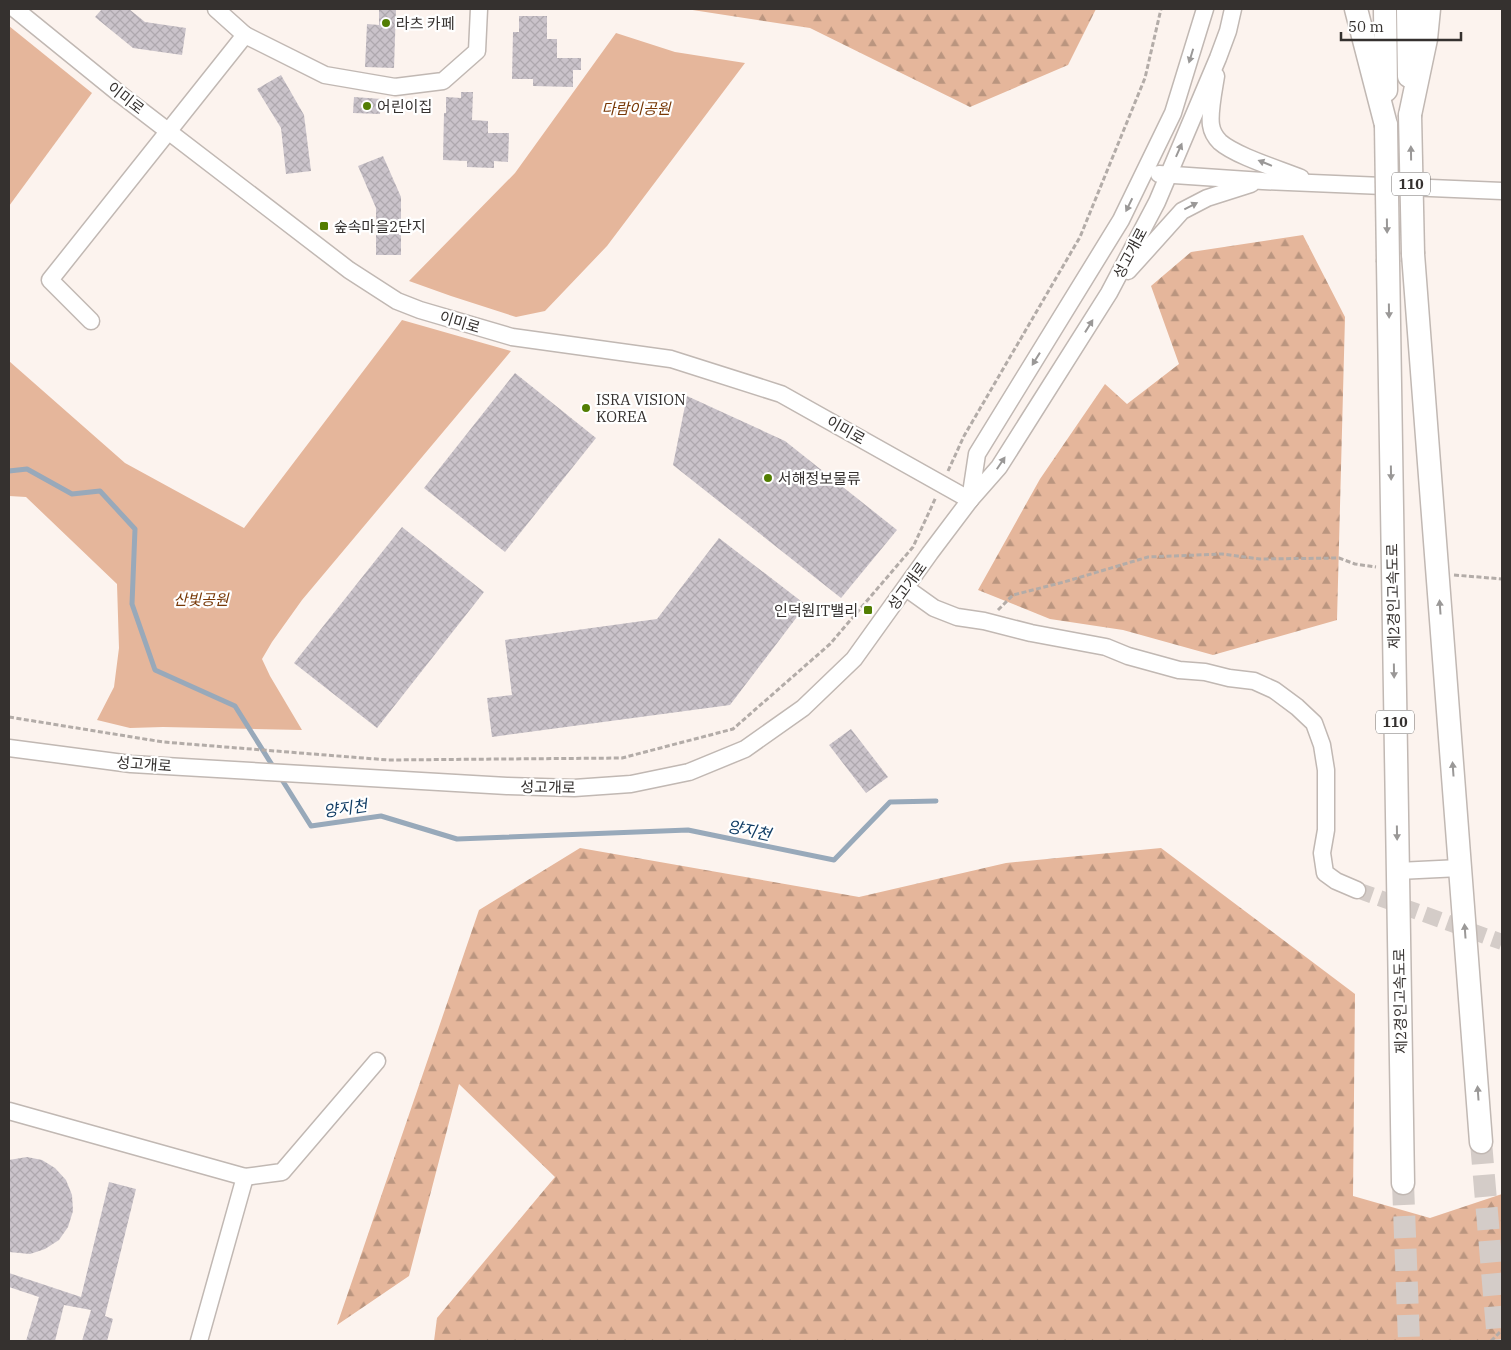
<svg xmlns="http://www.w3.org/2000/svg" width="1511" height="1350" font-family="'IBM Plex Serif','Noto Sans KR',serif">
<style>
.forest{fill:url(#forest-firs)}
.green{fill:#e5b69b}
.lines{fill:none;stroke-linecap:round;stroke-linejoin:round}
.stream{stroke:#98a9ba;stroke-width:5}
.building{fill:url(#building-cross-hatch)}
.minor-tunnel{stroke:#d4ccc8;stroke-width:16;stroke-dasharray:16 8;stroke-linecap:butt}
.highway-tunnel{stroke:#d4ccc8;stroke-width:22;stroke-dasharray:22 11;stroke-linecap:butt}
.minor-casing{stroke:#c1b8b3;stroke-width:19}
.highway-casing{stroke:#c1b8b3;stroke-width:25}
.path{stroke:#b3aca8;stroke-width:3;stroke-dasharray:5 2.5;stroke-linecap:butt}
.minor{stroke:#fff;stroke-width:16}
.highway{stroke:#fff;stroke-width:22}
.highway-bridge-casing{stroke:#c1b8b3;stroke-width:25;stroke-linecap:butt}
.highway-bridge{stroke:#fff;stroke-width:22}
.oneway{fill:#9a9897}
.poi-dot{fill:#527e03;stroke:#fff;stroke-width:2}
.labels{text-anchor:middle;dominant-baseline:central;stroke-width:4.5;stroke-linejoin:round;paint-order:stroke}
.shield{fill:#fff;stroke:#726f6d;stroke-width:1}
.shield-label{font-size:14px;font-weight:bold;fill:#35312f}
.poi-label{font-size:15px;fill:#35312f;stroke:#fff;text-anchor:start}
.street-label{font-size:15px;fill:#35312f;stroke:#fff}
.park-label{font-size:15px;font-style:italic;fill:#773705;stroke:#fff}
.water-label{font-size:16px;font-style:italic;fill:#113d65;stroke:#fff}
</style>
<defs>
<pattern id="forest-firs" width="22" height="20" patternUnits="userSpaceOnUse" patternTransform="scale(1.25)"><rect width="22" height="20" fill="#e5b69b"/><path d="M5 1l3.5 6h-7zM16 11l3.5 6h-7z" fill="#ba957f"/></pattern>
<pattern id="building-cross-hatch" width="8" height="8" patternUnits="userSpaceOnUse" patternTransform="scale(1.25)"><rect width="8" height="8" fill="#cac3ca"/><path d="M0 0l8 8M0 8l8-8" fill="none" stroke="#aea8ae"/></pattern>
</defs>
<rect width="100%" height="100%" fill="#fcf3ee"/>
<g class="forest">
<path d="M686,9H1096L1068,65L970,107L810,28Z"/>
<path d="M1303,235L1345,317L1337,620L1213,655L1123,630L1050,619L978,590L1040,479L1105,384L1127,404L1179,364L1151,286L1191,252Z"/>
<path d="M580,848L859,897L1006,863L1161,848L1355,994L1353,1196L1430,1218L1502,1194V1341H434L437,1318L555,1177L459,1084L409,1276L337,1325L479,910Z"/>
</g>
<g class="green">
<path d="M9,26L92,93L9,206Z"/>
<path d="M616,33L675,52L745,63L607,246L545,311L516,317L451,296L409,281L515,173Z"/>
<path d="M402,320L511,351L302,600L272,642L262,659L270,676L302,730L163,727L130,728L97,720L114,687L119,648L117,584L26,497L9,496V361L125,463L244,528Z"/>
</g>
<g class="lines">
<g class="stream">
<path d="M9,471L27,469L72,494L100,491L135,529L132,604L155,670L235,706L274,768"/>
<path d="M279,775L311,826L381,816L457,839L688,830L834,860L890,802L936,801"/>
</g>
</g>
<g class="building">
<path d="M102,9H129L145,22L186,28L182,55L133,48L95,17Z"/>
<path d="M379,9H396L394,68L365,67L367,24L379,25Z"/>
<path d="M519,16H547V39H557V58H581V70H573V87L533,86V79H512L513,32H519Z"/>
<path d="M281,75L304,115L311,171L286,174L281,128L257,89Z"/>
<path d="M461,92H473L472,120L488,121V133H509L508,162L494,161V168L467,167V161L443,160L444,113H446V97L461,98Z"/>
<path d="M354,97L381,99L380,114L353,113Z"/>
<path d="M383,156L401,197V255H376V208L358,166Z"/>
<path d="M515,373L596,438L505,552L424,488Z"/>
<path d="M687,396L785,441L897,530L841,598L673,465Z"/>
<path d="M402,527L484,592L377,728L294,663Z"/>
<path d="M719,538L806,605L730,705L492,737L487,698L512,695L505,640L657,619Z"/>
<path d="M851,729L888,777L866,793L829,745Z"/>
<path d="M27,1157L42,1160L55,1168L66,1180L72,1195L73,1211L68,1227L59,1240L45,1249L30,1254L9,1252V1160Z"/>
<path d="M109,1182L136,1189L105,1316L113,1319L107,1341H82L91,1310L64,1305L55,1341H26L39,1297L9,1287V1273L81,1297Z"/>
</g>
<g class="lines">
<path class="minor-tunnel" d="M1357,890L1502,942"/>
<g class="highway-tunnel">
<path d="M1481,1142L1498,1341"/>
<path d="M1403,1183L1409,1341"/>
</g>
<g class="minor-casing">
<g id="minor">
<path d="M15,9L121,95L349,270L397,301L420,310L512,337L671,359L781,394L970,500"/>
<path d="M216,9L245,35"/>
<path d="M1216,76C1214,89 1209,112 1211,125C1212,132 1215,137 1220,142C1236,156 1279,169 1301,178"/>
<path d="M1159,174L1263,181L1502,191"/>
<path d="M1128,271L1182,211L1207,198L1251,184"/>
<path d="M91,321L50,280L245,35L325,75L395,87L443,81L477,51L479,9"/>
<path d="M970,500L977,454L1121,220L1173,113L1205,9"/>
<path d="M906,588L934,608L957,617L984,621L1031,633L1106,647L1128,656L1179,670L1205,672L1229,678L1254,681L1274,690L1297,707L1314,723L1322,745L1326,770V830L1322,853L1325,873L1336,881L1357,890"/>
<path d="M9,748L131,764L507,786L574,788L631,784L689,772L745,749L803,708L854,659L930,553L970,500L999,467L1109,293L1157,202L1218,58L1228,31L1233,9"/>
<path d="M1398,871L1460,868"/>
<path d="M9,1111L245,1177L282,1172L377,1061"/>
<path d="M199,1341L245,1177"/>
</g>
</g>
<g class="highway-casing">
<g id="highway">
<path d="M1356,9L1386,125"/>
<path d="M1385,9L1386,90"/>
<path d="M1408,9L1409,76"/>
<path d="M1410,115L1426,39L1429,9"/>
<path d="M1413,254L1481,1142"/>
<path d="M1388,262L1403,1183"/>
</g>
</g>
<g class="path">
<path d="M948,471L964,436L1080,237L1145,78L1161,9"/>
<path d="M1454,575L1502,579"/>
<path d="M998,610L1013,595L1064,582L1148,557L1222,554L1260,559L1339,558L1355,564L1376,567"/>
<path d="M9,717L163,742L388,760L622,758L733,729L830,644L913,547L936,497"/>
<path d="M1491,1341L1502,1330"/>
</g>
<use href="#minor" class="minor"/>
<use href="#highway" class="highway"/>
<g class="highway-bridge-casing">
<g id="highway-bridge">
<path d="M1410,115L1413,254"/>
<path d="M1386,125L1388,262"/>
</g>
</g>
<use href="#highway-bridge" class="highway-bridge"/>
</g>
<defs><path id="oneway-solid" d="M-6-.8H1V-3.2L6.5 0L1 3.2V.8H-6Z" transform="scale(1.25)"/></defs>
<g class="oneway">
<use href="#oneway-solid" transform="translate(1191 56) rotate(107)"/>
<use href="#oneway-solid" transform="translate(1179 150) rotate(-66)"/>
<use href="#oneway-solid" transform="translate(1411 153) rotate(-91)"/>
<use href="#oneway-solid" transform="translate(1265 163) rotate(-158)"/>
<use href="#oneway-solid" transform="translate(1129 205) rotate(116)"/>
<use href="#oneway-solid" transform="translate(1191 206) rotate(-27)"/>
<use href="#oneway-solid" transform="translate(1387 226) rotate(89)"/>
<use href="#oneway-solid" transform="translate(1389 311) rotate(89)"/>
<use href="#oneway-solid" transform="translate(1089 326) rotate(-58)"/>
<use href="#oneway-solid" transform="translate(1036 359) rotate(122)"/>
<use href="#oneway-solid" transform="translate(1001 463) rotate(-56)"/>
<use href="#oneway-solid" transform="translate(1391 473) rotate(89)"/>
<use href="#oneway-solid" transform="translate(1440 607) rotate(-94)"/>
<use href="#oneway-solid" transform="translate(1394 671) rotate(89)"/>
<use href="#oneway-solid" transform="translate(1453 769) rotate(-94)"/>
<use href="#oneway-solid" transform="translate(1397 833) rotate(89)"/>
<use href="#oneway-solid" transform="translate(1465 931) rotate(-94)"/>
<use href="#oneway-solid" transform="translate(1478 1093) rotate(-94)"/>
</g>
<g class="poi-dot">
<circle cx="386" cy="23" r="5"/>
<circle cx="367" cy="106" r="5"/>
<rect x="319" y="221" width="10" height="10" rx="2.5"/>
<circle cx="586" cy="408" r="5"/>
<circle cx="768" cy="478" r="5"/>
<rect x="863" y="605" width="10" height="10" rx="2.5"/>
</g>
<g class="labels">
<g class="shield">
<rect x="1392" y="172.5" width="38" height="23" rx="4"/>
<rect x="1376" y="710.5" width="38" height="23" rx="4"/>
</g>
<g class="shield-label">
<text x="1411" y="184">110</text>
<text x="1395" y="722">110</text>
</g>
<g class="poi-label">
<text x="396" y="23">라츠 카페</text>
<text x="377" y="106">어린이집</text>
<text x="334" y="226">숲속마을2단지</text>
<text x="596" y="399">ISRA VISION<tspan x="596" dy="17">KOREA</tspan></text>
<text x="778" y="478">서해정보물류</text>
<text x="858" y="610" text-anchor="end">인덕원IT밸리</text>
</g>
<g class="street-label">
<text transform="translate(126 98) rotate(38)">이미로</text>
<text transform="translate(1130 253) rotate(-62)">성고개로</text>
<text transform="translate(460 322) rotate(17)">이미로</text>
<text transform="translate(846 430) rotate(29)">이미로</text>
<text transform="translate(907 586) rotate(-54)">성고개로</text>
<text transform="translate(1393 596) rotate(-91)">제2경인고속도로</text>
<text transform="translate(144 764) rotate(4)">성고개로</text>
<text transform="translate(548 787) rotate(1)">성고개로</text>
<text transform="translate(1400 1001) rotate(-91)">제2경인고속도로</text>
</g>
<g class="park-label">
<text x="636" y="108">다람이공원</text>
<text x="201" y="599">산빛공원</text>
</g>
<g class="water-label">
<text transform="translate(345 808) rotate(-8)">양지천</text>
<text transform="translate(749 830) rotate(12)">양지천</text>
</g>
</g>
<rect width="1511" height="1350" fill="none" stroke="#35312f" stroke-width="20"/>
<path d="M1341 32v8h120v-8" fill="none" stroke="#35312f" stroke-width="2.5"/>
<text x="1348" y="32" font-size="15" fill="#35312f" stroke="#ffffff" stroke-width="4" paint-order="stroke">50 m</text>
</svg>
